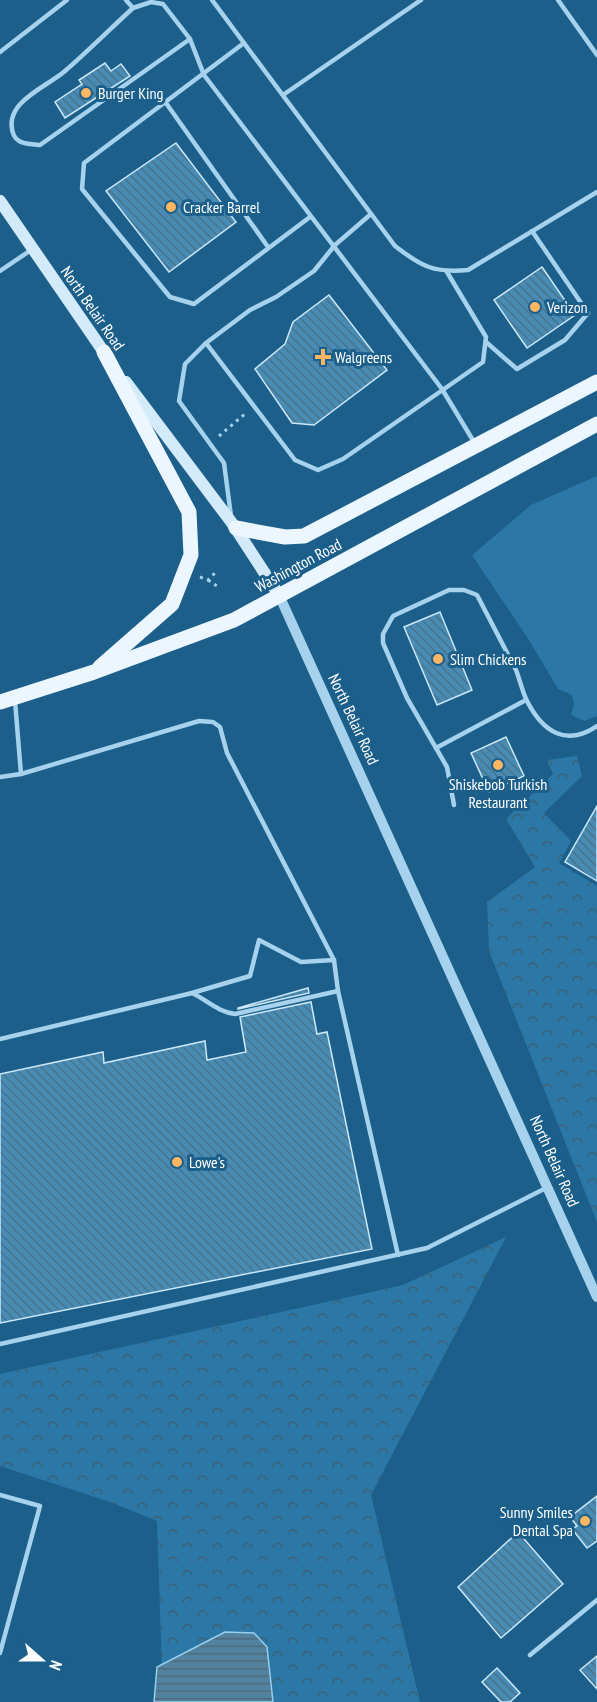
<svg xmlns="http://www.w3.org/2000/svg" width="597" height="1702" font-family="'PT Sans Narrow',sans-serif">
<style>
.green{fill:#2b78a6}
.forest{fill:url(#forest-crowns)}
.water{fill:url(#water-rules);stroke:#98cfef;stroke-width:1.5}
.building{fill:url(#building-back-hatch);stroke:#cbe8f9;stroke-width:1.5}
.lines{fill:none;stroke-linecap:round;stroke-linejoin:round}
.path{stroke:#a6d2ed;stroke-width:3;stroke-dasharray:3 4.5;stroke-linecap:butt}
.service{stroke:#a6d2ed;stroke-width:4.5}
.tertiary{stroke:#a6d2ed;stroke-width:10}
.secondary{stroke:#d2eaf9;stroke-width:12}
.primary{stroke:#ebf6ff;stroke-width:15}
.poi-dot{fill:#feb662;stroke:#1b5f8a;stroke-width:2}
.labels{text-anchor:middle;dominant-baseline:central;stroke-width:6;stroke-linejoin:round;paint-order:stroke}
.poi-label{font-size:16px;fill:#fff;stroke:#1b5f8a;text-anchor:start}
.street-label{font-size:16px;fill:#fff;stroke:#1b5f8a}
</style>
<defs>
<pattern id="forest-crowns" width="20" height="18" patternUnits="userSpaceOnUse" patternTransform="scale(1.5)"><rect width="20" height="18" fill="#2b78a6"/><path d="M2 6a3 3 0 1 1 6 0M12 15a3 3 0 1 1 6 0" fill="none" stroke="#3d6074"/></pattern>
<pattern id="water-rules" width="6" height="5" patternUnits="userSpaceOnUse" patternTransform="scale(1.5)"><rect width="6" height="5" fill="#51829f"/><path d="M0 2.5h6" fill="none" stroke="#4f6a7a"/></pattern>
<pattern id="building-back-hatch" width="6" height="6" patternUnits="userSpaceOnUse" patternTransform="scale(1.5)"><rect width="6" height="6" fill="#488bb4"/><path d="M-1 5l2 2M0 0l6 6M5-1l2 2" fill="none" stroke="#4a728a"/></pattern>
</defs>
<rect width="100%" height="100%" fill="#1b5f8a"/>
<path class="green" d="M597,476V716L584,721L571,715L574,704L572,695L558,689L529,640L472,555L531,505Z"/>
<g class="forest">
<path d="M577,756L582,776L544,813L571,841L559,863L597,886V1222L489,951L487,902L535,867L506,819L553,774L547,760Z"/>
<path d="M506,1237L371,1495L420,1702H163L157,1521L110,1502L0,1466V1374L403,1285Z"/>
</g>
<path class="water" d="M225,1632L254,1633L267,1647L273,1702H154L157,1667Z"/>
<g class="building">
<path d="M105,63L111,71L121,64L130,76L65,118L55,102L82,84L79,80Z"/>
<path d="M176,143L236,222L169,272L106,191Z"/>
<path d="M542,267L575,315L527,348L494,300Z"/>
<path d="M329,295L387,370L314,425L292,423L255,369L285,344L293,322Z"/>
<path d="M440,612L472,690L437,705L404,627Z"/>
<path d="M506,737L524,776L489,792L471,753Z"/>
<path d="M597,806V881L565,862Z"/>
<path d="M308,988L309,993L238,1009V1008Z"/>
<path d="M311,1002L317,1034L327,1032L372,1249L0,1323V1074L103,1052L104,1063L205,1041L207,1060L246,1052L240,1017Z"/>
<path d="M597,1496V1541L587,1548L572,1529L577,1526L570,1517Z"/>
<path d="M518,1532L563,1584L501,1638L458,1587Z"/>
<path d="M597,1656V1689L580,1670Z"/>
<path d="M497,1668L520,1693L510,1702H501L482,1682Z"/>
</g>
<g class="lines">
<g class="path">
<path d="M219,436L246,413"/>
<path d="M200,577L208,580L217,571"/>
<path d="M208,580L220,588"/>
</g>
<g class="service">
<path d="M126,0L133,8L151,2L163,4L190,39L204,75L442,389L474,442"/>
<path d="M212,0L395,246C422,267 434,273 468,270L597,192"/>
<path d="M558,0L597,55"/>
<path d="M133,8C110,29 88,51 65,71C47,87 3,102 13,133C16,144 29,144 40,145L190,39"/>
<path d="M244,43L84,163L82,189L170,297L194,304L310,217"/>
<path d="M0,52L67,0"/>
<path d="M283,95L421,0"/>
<path d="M166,103L268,247"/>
<path d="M0,271L31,250"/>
<path d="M486,342L517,369L565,340L588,313L532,231"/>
<path d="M206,343L295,460L318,470L343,459L483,362L486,337L447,272"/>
<path d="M231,516L224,463L179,401L185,364L206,343L250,310L276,297L314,271L335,245L371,214"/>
<path d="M15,701L21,774"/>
<path d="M436,748L526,700"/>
<path d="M0,777L21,774L199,721L213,722L220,727L227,753L334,960L338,991L398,1255"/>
<path d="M454,805L447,767L407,698L383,643V634L393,616L449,590H464L477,595C490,620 503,645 516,670C520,680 522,691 527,701C543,732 566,747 597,726"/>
<path d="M192,993C207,1000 218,1012 235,1014L338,991"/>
<path d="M0,1039L192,993L250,976L259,940L301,962L334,960"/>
<path d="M0,1344L427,1248L548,1187"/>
<path d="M0,1495L40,1506L0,1653"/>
<path d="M530,1655L597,1600"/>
</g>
<path class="tertiary" d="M279,595L597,1297"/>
<g class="secondary">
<path d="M0,201L108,358"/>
<path d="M126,382L232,523L279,595"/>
</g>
<g class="primary">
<path d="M236,528L285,537L304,536L597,382"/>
<path d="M100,667L172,604L191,555L189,512L104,352"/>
<path d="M0,702L94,672L234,620L597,424"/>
</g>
</g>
<g class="poi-dot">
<circle cx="86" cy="93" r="6"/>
<circle cx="171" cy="207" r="6"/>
<circle cx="535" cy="307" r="6"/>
<path d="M320 348h6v6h6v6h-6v6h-6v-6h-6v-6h6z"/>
<circle cx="438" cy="659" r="6"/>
<circle cx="498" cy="765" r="6"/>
<circle cx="177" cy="1162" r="6"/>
<circle cx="585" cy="1521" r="6"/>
</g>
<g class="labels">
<g class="poi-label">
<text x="98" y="93">Burger King</text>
<text x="183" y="207">Cracker Barrel</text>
<text x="547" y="307">Verizon</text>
<text x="335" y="357">Walgreens</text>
<text x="450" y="659">Slim Chickens</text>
<text x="498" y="784" text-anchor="middle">Shiskebob Turkish<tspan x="498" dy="18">Restaurant</tspan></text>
<text x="189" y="1162">Lowe's</text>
<text x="573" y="1512" text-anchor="end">Sunny Smiles<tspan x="573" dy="18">Dental Spa</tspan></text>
</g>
<g class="street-label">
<text transform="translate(93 308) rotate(55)">North Belair Road</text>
<text transform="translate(298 565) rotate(-28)">Washington Road</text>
<text transform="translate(354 719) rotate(65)">North Belair Road</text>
<text transform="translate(555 1161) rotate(66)">North Belair Road</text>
</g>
</g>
<g transform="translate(42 1660) rotate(111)" stroke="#1b5f8a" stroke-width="4.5" paint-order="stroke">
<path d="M0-4.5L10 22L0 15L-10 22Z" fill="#ffffff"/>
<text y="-9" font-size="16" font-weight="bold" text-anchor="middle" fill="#ffffff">N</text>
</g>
</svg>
